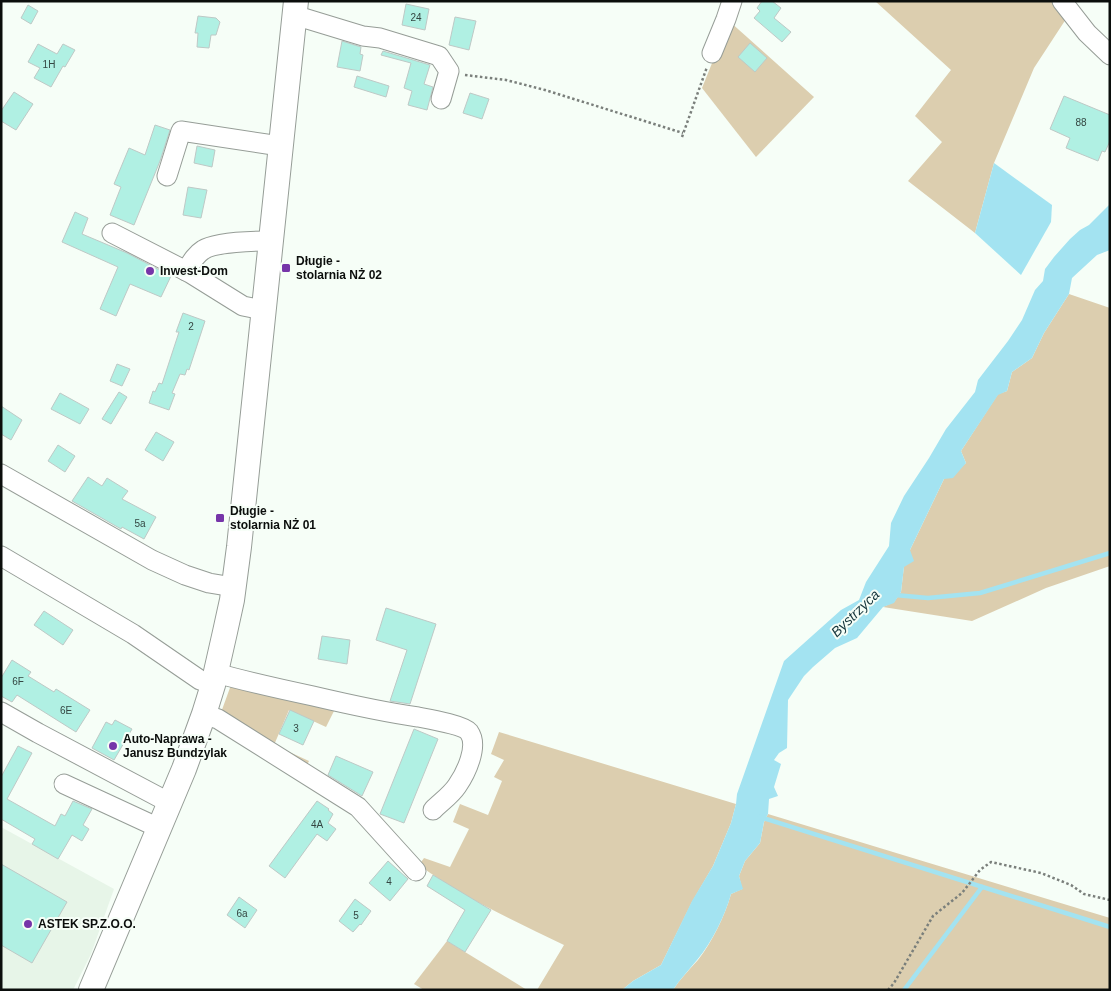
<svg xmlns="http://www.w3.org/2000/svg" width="1111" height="991" font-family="Arial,sans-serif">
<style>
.built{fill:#e7f5e8}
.green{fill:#dcceaf}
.water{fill:#a3e3f1}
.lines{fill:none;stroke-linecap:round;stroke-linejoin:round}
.stream{stroke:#a3e3f1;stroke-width:4.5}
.building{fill:#b0f0e3;stroke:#bec9c6}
.minor-casing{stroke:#969d97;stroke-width:21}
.major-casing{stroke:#969d97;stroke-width:26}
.path{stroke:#7a7f7b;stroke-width:2.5;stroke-dasharray:2.5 2.5;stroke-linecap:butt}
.minor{stroke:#fff;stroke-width:19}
.major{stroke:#fff;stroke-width:24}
.poi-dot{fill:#7635a9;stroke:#f6fef7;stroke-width:2}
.labels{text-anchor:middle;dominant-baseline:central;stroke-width:4;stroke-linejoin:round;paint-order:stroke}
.number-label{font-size:10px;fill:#344642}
.poi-label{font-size:12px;font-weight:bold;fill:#0b0e0c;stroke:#f6fef7;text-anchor:start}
.water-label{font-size:14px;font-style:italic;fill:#16363c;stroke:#f6fef7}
</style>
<rect width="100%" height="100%" fill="#f6fef7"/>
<path class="built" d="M1,827L114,889L91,954L73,990H1Z"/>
<g class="green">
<path d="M875,1H1052L1066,19L1034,68L994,163L975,233L908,181L942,142L915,116L951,70Z"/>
<path d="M729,21L814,97L756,157L702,88Z"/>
<path d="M1069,294L1110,308V566L1046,588L972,621L883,607L894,602L901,592L904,566L910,550L944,479L966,463L961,451L998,394L1007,391L1012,372L1032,358L1044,333Z"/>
<path d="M231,685L335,709L326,727L289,710L274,745L309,761L304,771L219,718Z"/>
<path d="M499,732L736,804L731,823L713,866L692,902L661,965L633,981L622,990H537L564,945C514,921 464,898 419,865L424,858L450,867L469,829L453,822L460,804L488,815L502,781L494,777L504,760L491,754Z"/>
<path d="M768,814L1110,918V990H673C680,979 689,970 698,960C712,942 725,916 731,894L742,889L739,876L745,861L760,843L764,822Z"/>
<path d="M447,941L527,990H424L414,984Z"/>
</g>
<g class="water">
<path d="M994,163L1052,205L1051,222L1021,275L975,233Z"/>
<path d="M1110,204V250L1097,255L1072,278L1069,294L1044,333L1032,358L1012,372L1007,391L998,395L961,451L966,463L953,478L944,479L910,550L914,561L904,567L901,592L894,603L883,607L857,638L835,648L813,667L804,676L788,700L787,748L779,753L774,760L781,764L774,787L778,796L769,799L768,814L764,822L760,843L745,861L739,876L743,889L731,894C725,916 712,942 697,960C689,970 680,979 673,990H622L633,981L661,965L692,901L713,866L731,823L736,804L737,794L784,661L841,610L859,600L866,582L889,546L891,523L904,496L929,458L946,429L975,392L978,380L1008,341L1022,320L1035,290L1043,281L1045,269L1054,257L1070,239L1080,230L1089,225Z"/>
</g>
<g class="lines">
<g class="stream">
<path d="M895,595L928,598L980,593L1110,553"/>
<path d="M760,817L1110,927"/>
<path d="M904,990L982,887"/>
</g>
</g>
<g class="building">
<path d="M762,1H772L781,8L774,18L791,32L782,42L754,18L760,11L757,8Z"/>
<path d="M406,4L429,9L425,30L402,25Z"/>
<path d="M28,5L38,11L31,24L21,18Z"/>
<path d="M198,16L216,18L220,22L216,35H211L209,48L197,47L198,33H195Z"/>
<path d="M455,17L476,21L469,50L449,45Z"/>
<path d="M342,41L361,47L360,54L363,55L360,71L337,67Z"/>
<path d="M750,43L767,58L755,72L738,57Z"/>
<path d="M38,44L57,54L63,44L75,50L65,67L63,66L51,87L34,78L40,68L28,62Z"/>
<path d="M383,51L430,65L424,84L433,87L427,110L408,105L412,91L404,88L411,63L381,55Z"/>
<path d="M357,76L389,86L386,97L354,87Z"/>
<path d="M14,92L33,104L16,130L1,121V111Z"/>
<path d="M470,93L489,99L482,119L463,113Z"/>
<path d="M1064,96L1110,115V141L1105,152L1102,151L1098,161L1066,148L1070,138L1050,129Z"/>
<path d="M155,125L170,130L160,161L134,225L110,215L121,187L114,184L129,148L145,155Z"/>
<path d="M197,146L215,150L212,167L194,163Z"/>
<path d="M188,187L207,190L201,218L183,215Z"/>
<path d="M75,212L88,218L82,234L127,253L171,276L161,297L130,284L116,316L100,309L118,267L62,242Z"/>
<path d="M183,313L205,321L189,370L187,369L185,375L180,374L172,393L175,394L169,410L149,403L153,391L155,392L159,383L162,384L179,332H176Z"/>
<path d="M117,364L130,369L122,386L110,381Z"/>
<path d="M119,392L127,397L111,424L102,419Z"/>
<path d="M60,393L89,409L80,424L51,409Z"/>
<path d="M1,406L22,420L11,440L1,434Z"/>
<path d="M156,432L174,442L163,461L145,450Z"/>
<path d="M58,445L75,456L65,472L48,461Z"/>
<path d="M88,477L102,486L107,478L128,491L122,499L156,517L144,539L122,527L121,529L72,501Z"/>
<path d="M386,608L436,624L410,704L390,701L407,650L376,640Z"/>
<path d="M44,611L73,630L63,645L34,625Z"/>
<path d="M322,636L350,640L347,664L318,659Z"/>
<path d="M12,660L31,672L28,676L54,692L56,689L90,710L76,732L17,695L12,702L1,696V678Z"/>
<path d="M290,710L314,721L303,745L279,734Z"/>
<path d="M115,720L132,729L114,760L92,748L106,722L112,725Z"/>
<path d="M414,729L438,739L404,823L380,814Z"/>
<path d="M18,746L32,753L7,799L55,826L61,814L65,816L73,801L92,809L83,825L89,829L82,841L72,835L58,859L32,844L35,839L1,819V777Z"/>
<path d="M336,756L373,772L362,796L328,775Z"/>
<path d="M317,801L329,809L328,810L333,814L328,823L336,829L327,841L317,834L285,878L269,866Z"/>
<path d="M388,861L408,879L390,901L369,883Z"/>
<path d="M1,864L67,902L32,963L1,945Z"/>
<path d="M433,875L491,910L465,952L447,941L465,910L427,886Z"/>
<path d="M239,897L257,910L245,928L227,915Z"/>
<path d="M355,899L371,911L361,925L360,924L353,932L339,921Z"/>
</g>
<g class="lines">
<g class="minor-casing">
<g id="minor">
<path d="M1062,1L1087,33L1110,55"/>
<path d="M294,15L363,36L380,38L439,56L449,71L441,99"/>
<path d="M712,53L726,19L732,1"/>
<path d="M167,176L181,131L280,146"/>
<path d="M112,233L190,273L243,306L263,310"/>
<path d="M186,271C191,263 195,255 203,250C215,242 255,241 270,241"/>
<path d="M1,474L152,560L185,575L209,583L233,587"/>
<path d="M1,556L133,634L200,680L213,685"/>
<path d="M216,673C248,682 280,689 313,696C347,704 383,712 418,717C428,719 463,725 469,732C479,746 466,773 457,786C451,795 441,802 433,810"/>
<path d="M1,712L38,733L170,803"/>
<path d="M204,714L218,719L358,807L416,871"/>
<path d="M64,784L159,828"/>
</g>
</g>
<g class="major-casing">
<path id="major" d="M91,990L184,769L204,714L213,685L225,632L232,600L239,547L296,1"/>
</g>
<g class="path">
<path d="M465,75L506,80L545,90L683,133"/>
<path d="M682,137L707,67"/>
<path d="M888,990L894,983L933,916L962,893L980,870L991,862L1041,873L1071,885L1084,894L1110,900"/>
</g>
<use href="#minor" class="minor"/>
<use href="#major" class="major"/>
</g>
<g class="poi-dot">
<rect x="281" y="263" width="10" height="10" rx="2.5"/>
<circle cx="150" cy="271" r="5"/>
<rect x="215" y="513" width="10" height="10" rx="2.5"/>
<circle cx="113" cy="746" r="5"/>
<circle cx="28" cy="924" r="5"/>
</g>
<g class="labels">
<g class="number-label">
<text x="416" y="17">24</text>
<text x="49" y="64">1H</text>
<text x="1081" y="122">88</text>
<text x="191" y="326">2</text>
<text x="140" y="523">5a</text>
<text x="18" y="681">6F</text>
<text x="66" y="710">6E</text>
<text x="296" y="728">3</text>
<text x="317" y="824">4A</text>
<text x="389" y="881">4</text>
<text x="242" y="913">6a</text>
<text x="356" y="915">5</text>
</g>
<g class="poi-label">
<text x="296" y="261">Długie -<tspan x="296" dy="14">stolarnia NŻ 02</tspan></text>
<text x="160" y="271">Inwest-Dom</text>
<text x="230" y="511">Długie -<tspan x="230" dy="14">stolarnia NŻ 01</tspan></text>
<text x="123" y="739">Auto-Naprawa -<tspan x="123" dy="14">Janusz Bundzylak</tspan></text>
<text x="38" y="924">ASTEK SP.Z.O.O.</text>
</g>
<g class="water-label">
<text transform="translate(855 613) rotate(-44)">Bystrzyca</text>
</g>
</g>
<rect width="1111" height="991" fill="none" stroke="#0b0e0c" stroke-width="5"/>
</svg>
